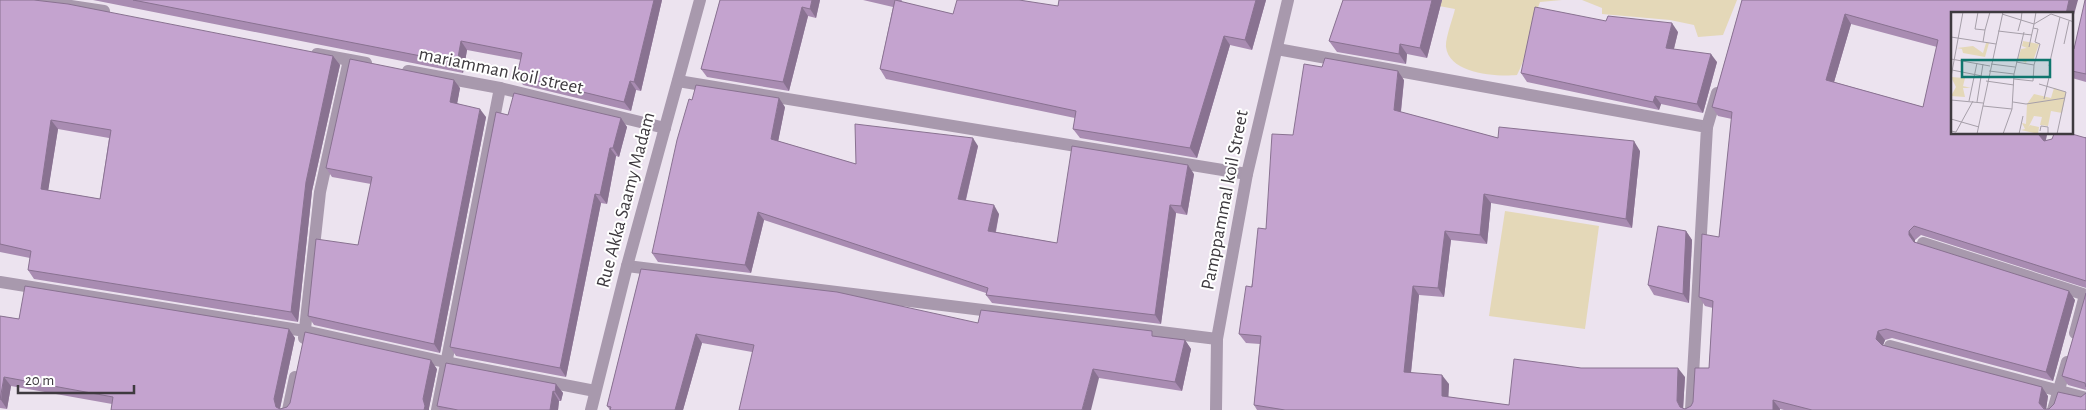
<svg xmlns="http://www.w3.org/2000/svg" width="2086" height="410" font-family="'Alegreya Sans',sans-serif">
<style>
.green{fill:#e4d8b8}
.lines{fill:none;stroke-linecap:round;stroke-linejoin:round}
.minor{stroke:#a899ad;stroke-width:12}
.tertiary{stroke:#a899ad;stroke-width:12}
.wall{fill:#a98cb2;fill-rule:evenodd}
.shaded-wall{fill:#897291}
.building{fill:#c4a3cf;stroke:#897291;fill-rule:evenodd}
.labels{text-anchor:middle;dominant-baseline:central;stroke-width:4;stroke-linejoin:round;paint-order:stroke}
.street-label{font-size:19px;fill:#3e3a3f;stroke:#fff}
.inset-road{fill:none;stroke:#a69fa9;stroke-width:1}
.view{fill:#0f766e;fill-opacity:0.15;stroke:#0f766e;stroke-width:2.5}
.inset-edge{fill:none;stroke:#3e3a3f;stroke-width:2.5}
</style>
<rect width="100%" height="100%" fill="#ece3ef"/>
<g class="green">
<path d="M1407,0H1562L1540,2C1530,27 1529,52 1517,75C1497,77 1449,74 1446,47C1445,39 1453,18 1455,9Z"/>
<path d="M1582,0H1737L1723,35L1698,37L1694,25L1670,20L1602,14V8Z"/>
<path d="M1505,211L1599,226L1585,329L1489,316Z"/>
</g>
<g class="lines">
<g class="minor">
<path d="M32,0L104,11"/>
<path d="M1277,49L1707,127L1691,410"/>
<path d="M317,54L366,63"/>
<path d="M408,71L500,88L665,128"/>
<path d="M678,81L1247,174"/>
<path d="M1707,127L1717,93"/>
<path d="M1923,243L2086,295"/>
<path d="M627,266L1217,339"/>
<path d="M0,282L305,331L445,362L595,391"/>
<path d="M2075,333L2085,295"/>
<path d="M304,338L320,192L349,60"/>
<path d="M1890,346L2086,398"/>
<path d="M288,410L295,377"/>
<path d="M437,410L500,88"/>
<path d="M1216,410L1217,339L1247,174L1288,0"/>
<path d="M2053,410L2067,362"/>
</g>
<path class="tertiary" d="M591,410L627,266L700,0"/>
</g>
<g class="wall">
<path d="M0,0L333,56L340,65L312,191L298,322L34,279L28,270L30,258L0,252ZM58,129L109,138L100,199L48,190Z"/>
<path d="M93,0H662L641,91L636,90L631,111L523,85L517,76L521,60L467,50L463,73Z"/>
<path d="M720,0H820L816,18L808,16L789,91L707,77L701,69Z"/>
<path d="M863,0H902L901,2L953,14L1058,6L1059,0H1266L1252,50L1230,45L1197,158L1080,138L1073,129L1075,118L886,79L880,69L893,7Z"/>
<path d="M1343,0H1442L1427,58L1407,54L1406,64L1337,52L1329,41Z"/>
<path d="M1742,0H2078L1952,134H2047L2046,140L2086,138V137V288L1921,235L1915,240V242L2075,300L2053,381L1892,338L1885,340L1883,345L2048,396L2046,409L2086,410H1784L1780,409V410H1257L1254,405L1260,344L1246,343L1239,334L1266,229L1293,135L1404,80L1401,112L1498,138L1640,151L1632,228L1491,203L1487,244L1451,240L1444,297L1419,295L1411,373L1449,384L1448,397L1509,405L1581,368L1685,377L1683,408L1685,409L1691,406L1709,368L1713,308L1705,306L1699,297L1719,237L1732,119L1718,116L1712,107ZM1851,24L1937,47L1923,107L1834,82Z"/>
<path d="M2086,0V82L2072,78V51L2074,49Z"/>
<path d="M1606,21L1678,32L1674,49L1717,62L1703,113L1661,104L1659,110L1527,82L1521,73Z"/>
<path d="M460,88L457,103L486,117L440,353L314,325L308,316L358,245L371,184L332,177L326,168Z"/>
<path d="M785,107L778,141L856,164L978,146L966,200L999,214L996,232L1057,243L1194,174L1187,215L1176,213L1161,324L992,303L986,295V293L764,220L751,273L658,262L652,253Z"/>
<path d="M508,115L621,118L627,127L619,157L616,156L607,204L601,203L566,377L456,356L450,347Z"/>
<path d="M1686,231L1692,240L1689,303L1654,295L1648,285Z"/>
<path d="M641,269L978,323L1156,336L1185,340L1191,349L1182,391L1099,378L752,352L702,343L683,410H610L607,406Z"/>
<path d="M2086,293V390L2068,385L2062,376Z"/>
<path d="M0,316L19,319L289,329L295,338L280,409L437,369L429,408V410H111L112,404L11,386L7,409L0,408Z"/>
<path d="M556,384L563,393L561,401H559L558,410H440L437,406Z"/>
</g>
<g class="shaded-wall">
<path d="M654,0H662L641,91L634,82Z"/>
<path d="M812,0H820L816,18L810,9Z"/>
<path d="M1256,0H1266L1252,50L1245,40Z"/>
<path d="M1432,0H1442L1427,58L1420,48Z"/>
<path d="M2069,0H2078L2072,22V14H2066Z"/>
<path d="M802,7L808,16L789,91L783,82Z"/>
<path d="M1845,14L1851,24L1832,89L1826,80Z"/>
<path d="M1672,23L1678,32L1672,56L1666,48Z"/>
<path d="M1224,36L1230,45L1197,158L1190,148Z"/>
<path d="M461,41L467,50L463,73L457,63Z"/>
<path d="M1400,44L1407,54L1406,64L1399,54Z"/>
<path d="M1711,54L1717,62L1703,113L1697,104Z"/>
<path d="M333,56L340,65L312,191L298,322L291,312L306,182Z"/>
<path d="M1398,71L1404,80L1400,119L1394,110Z"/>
<path d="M454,80L460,88L456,110L450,102Z"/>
<path d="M630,81L636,90L631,111L624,102Z"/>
<path d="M1655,96L1661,104L1659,110L1653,102Z"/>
<path d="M779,98L785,107L777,147L771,139Z"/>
<path d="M480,109L486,117L440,353L434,344Z"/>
<path d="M621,118L627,127L619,157L613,148Z"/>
<path d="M51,120L58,129L47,198L41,189Z"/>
<path d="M2039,134H2047L2045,144L2039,135Z"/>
<path d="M973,138L978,146L964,207L958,199Z"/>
<path d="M1634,141L1640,151L1632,228L1626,219Z"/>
<path d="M610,148L616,156L607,204L600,195Z"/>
<path d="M1188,165L1194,174L1187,215L1181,206Z"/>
<path d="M595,194L601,203L566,377L560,368Z"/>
<path d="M1484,194L1491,203L1487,244L1480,235Z"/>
<path d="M994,205L999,214L994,239L988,231Z"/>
<path d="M1170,205L1176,213L1161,324L1155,315Z"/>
<path d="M758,212L764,220L751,273L745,265Z"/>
<path d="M1445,231L1451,240L1444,297L1438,288Z"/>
<path d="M1686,231L1692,240L1689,303L1683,294Z"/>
<path d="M1909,231L1915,240V244L1909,235Z"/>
<path d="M1413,286L1419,295L1410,381L1404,372Z"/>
<path d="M2069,291L2075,300L2053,381L2046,372Z"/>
<path d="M289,329L295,338L280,408L281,410L276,407L274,399Z"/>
<path d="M1878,331L1885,340L1882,348L1876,339Z"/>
<path d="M696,334L702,343L683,410H675Z"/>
<path d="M1185,340L1191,349L1182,391L1175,382Z"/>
<path d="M431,360L437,369L429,408V410H424L423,399Z"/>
<path d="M1678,368L1685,377L1683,410H1682L1677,401Z"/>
<path d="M1093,369L1099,378L1091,410H1082Z"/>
<path d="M1442,375L1449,384L1448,405L1442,396Z"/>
<path d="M4,377L11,386L7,409L1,400Z"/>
<path d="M556,384L563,393L561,401L555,392Z"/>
<path d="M2042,387L2048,396L2046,410L2039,403Z"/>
<path d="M553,391L559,401L558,410H550Z"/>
<path d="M1773,400L1780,409V410H1773Z"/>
</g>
<g class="building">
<path d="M0,0H34L68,4L333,56L306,182L291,312L28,270L31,251L0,244ZM51,120L111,130L100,199L41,189Z"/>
<path d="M133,0H654L634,82L630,81L624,102L517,76L522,53L461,41L457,63Z"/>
<path d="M720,0H812L810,9L802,7L783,82L701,69Z"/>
<path d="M895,0L953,14L957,0H1019L1058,6L1059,0H1256L1245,40L1224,36L1190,148L1073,129L1076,111L880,69Z"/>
<path d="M1343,0H1432L1420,48L1400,44L1399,54L1329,41Z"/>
<path d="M1742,0H2069L2066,14H1952V134H2039V135L2044,141L2052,139L2054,134H2072L2086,138V137V281L1914,226L1909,231V235L1914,242L2069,291L2046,372L1886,329L1878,331L1876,339L1882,345L2042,387L2039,403L2044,409H2049L2054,404L2058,392L2081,397L2086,393V410H1812L1773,400V410H1285L1254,405L1261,336L1239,334L1246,286L1252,287L1258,228L1266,229L1272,134L1293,135L1304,64L1322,67L1325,58L1398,71L1394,110L1498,138L1499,127L1634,141L1626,219L1484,194L1480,235L1445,231L1438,288L1413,286L1404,372L1442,375V396L1509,405L1514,359L1581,368H1678L1677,401L1680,407L1685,409L1691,406L1693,402L1695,368H1709L1713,301L1699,297L1702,234L1719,237L1732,112L1712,107ZM1845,14L1938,40L1923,107L1826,80Z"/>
<path d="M2085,0H2086V74L2072,71V51L2074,49Z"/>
<path d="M1535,7L1606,21L1608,16L1672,23L1666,48L1711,54L1697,104L1655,96L1653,102L1521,73Z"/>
<path d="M350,59L454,80L450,102L480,109L434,344L308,316L316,239L358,245L372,177L326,168Z"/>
<path d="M696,85L779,98L771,139L856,164L855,124L973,138L958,199L994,205L988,231L1057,243L1072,146L1188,165L1181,206L1170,205L1155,315L986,295L988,288L758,212L745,265L652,253L677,140L689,99L692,100Z"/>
<path d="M514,93L621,118L613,148H610L600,195L595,194L560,368L450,347L496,112L508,115Z"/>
<path d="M1658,226L1686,231L1683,294L1648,285Z"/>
<path d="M641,269L837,292L978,323L981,310L1152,331V336L1185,340L1175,382L1093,369L1082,410H739L754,345L696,334L675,410H610L611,407L607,406Z"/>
<path d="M25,286L289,329L274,399L276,407L280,409L287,407L290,403L305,332L431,360L423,399L425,406L424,410H111L113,397L4,377L0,400V316L19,319Z"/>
<path d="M2086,293V387L2085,383L2062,376Z"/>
<path d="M446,363L556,384L555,392L553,391L550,410H458L437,406Z"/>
</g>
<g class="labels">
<g class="street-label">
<text transform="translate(501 71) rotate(12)">mariamman koil street</text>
<text transform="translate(626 200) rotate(-75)">Rue Akka Saamy Madam</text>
<text transform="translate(1225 200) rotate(-79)">Pamppammal koil Street</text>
</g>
</g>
<g transform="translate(1951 12)">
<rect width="122" height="122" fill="#ece3ef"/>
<path d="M72,29L88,32L82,49L76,48L75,51L67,47L70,37L76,36L71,34ZM35,31H38L34,45L12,41L11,37L6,36L22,34L32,41ZM0,65L14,66L12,74L20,76H12L14,85L0,84L5,75ZM103,76L115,80L111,101L100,99L97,114L89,113L91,105L83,104L77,116L79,113L88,115L87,122L70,118L74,117L71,111L75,112L76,92L83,82L100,86Z" fill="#e4d8b8"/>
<path class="inset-road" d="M27,0L24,17L34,18L32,30M71,0L70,8L83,12L85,0M51,2L70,8L67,19M82,16L87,17L84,30L89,32L83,53M34,18L39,0M47,19L81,23M0,25L45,32M113,32L118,9M78,35L83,12L100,2L123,10M0,47L39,54M40,52L64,55M98,54L109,5M1,58L31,64M38,59L63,62M0,65L12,0M63,67L82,69L83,53L65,50M35,69L63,73M88,72L115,80L106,122M93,87L99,61M0,88L32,91M18,89L26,51M26,90L32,52M62,90L75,92L114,86M32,94L61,97M0,107L28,115M0,119L5,120L22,89M89,119L90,114L97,115V122M26,122L52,0M52,122L61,97L63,62L73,20M68,122L72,104"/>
<path class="view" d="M11,48H99V65H11Z"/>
<rect width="122" height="122" class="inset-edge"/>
</g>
<path d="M18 385v8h116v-8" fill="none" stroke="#3e3a3f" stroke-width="2.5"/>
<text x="25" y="385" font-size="15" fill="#3e3a3f" stroke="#ffffff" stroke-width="4" paint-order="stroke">20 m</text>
</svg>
